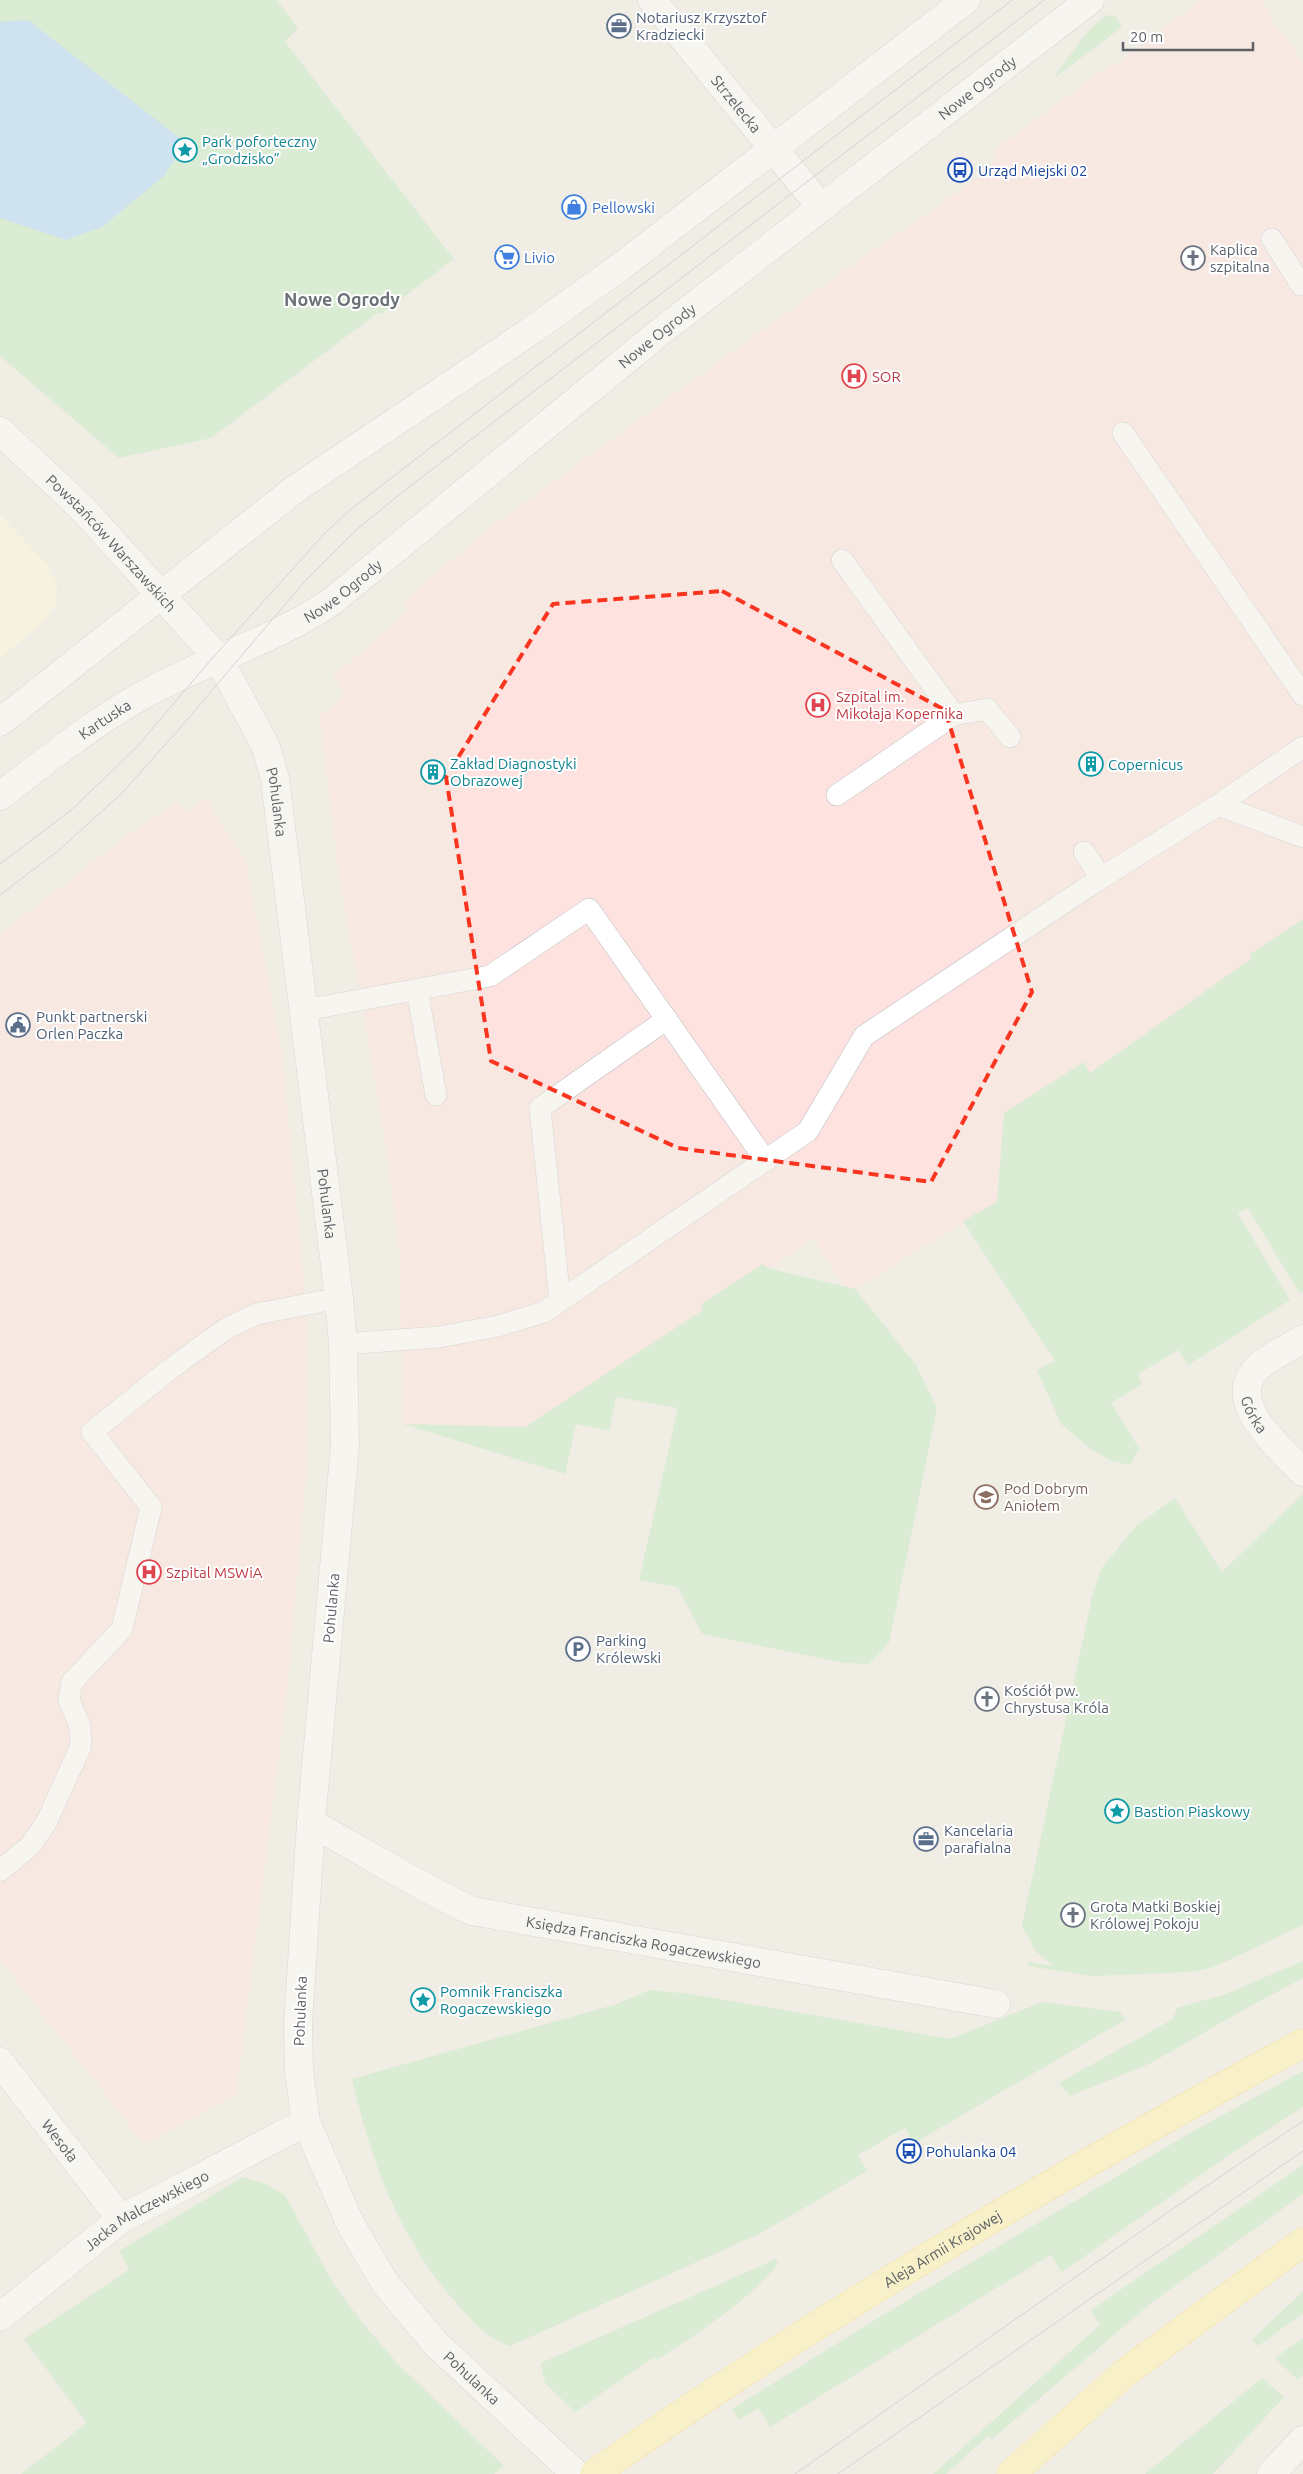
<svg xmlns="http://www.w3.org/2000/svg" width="1303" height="2474" font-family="Ubuntu,sans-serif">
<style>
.commercial{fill:#fff7d9}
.medical{fill:#fee2df}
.green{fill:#beeabf}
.water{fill:#a4d5ff}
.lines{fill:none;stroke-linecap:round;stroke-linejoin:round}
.lane-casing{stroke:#b9bcc1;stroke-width:22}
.street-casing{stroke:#b9bcc1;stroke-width:29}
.secondary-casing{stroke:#b9bdc3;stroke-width:29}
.primary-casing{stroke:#ffd14d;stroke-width:29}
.lane{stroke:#fff;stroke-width:21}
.street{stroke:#fff;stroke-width:28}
.secondary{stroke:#fff;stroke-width:28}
.primary{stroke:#fff3a9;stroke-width:28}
.tram{stroke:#b5b6b7;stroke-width:1}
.marked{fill:none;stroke:#fa351f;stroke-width:4;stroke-dasharray:10 6;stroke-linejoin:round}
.labels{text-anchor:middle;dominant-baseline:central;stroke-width:4;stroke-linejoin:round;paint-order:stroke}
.service-label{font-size:15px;fill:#4e5e75;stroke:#fff;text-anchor:start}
.street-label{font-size:15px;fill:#5c6066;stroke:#fff}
.culture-label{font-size:15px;fill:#0d838f;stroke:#fff;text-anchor:start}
.transit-label{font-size:15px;fill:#164399;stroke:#fff;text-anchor:start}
.shop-label{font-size:15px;fill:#366cbe;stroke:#fff;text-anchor:start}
.worship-label{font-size:15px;fill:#5b616d;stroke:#fff;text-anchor:start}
.health-label{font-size:15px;fill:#be3a42;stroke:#fff;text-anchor:start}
.education-label{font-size:15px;fill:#785e54;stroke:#fff;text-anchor:start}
.quarter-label{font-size:18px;font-weight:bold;fill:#6c7278;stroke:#fff}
</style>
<rect width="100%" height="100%" fill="#f0ede4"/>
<path class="commercial" d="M0,515L47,564L57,584L56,604L43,622L0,658Z"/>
<g class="medical">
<path d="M1201,0H1263L1271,18L1303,61V920L1250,954L1253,958L1090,1073L1084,1063L1005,1113L997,1202L855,1289L844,1287L814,1239L525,1427L403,1424L399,1250L384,1132L338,868L321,727L320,715L345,695L333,677L410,609L404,600L491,527L844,271L992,168L997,148L1112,63L1115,65Z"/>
<path d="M206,798L246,863L282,1053L306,1303L308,1452L287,1692L236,2095L144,2144L0,1960V934L123,839L178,802L188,812Z"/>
</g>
<g class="green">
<path d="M0,0H277L298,28L285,42L454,259L381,314L379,312L211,438L119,458L0,356Z"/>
<path d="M1109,15L1115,16L1122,27L1054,78C1066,62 1091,21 1109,15Z"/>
<path d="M1303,919V1292L1300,1294L1248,1208L1238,1214L1290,1300L1188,1365L1178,1350L1138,1374L1142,1384L1111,1403L1139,1448L1130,1465L1112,1461L1091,1449L1061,1424L1037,1370L1055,1361L963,1221L997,1202L1004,1113L1084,1062L1090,1073L1252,958L1250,954Z"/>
<path d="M763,1264L767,1268L855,1289L916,1365L937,1408L889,1643L869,1664L845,1663L702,1634L678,1587L639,1580L678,1408L616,1397L609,1431L576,1424L565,1474L403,1424L525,1427L703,1310L701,1304Z"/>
<path d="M1303,1494V1925L1214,1967L1192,1972L1093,1976L1027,1966L1028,1962L1054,1966L1036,1952L1022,1926L1092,1597L1101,1569L1136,1526L1175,1498L1222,1572Z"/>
<path d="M1303,1961V1978L1252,2005L1151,2063L1070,2096L1059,2083L1173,2019L1177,2008L1226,1994Z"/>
<path d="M649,1990L691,1994L951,2039L1042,2002L1120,2012L1125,2020L914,2143L905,2128L858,2155L867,2171L761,2233L510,2346C483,2336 476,2324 457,2304C400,2240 371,2162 352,2079L617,2004Z"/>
<path d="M1303,2071V2107L1235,2151L1062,2272L1050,2255L770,2427L758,2408L739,2420L732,2409L896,2307L1190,2133Z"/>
<path d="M1303,2165V2194L1150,2304L992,2439L988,2436L946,2474H933L1100,2325L1091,2310Z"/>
<path d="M243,2177L266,2184L285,2195L333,2283L361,2321L397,2363L504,2466L494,2474H21L87,2423L24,2339L129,2270L119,2251Z"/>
<path d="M776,2259L778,2264C744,2305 700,2331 657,2360L654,2357L575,2412L545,2383L541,2363Z"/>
<path d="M1303,2291V2313L1258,2346L1252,2340Z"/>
<path d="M1303,2338V2374L1298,2380L1275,2358Z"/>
<path d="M1262,2378L1284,2397L1213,2474H1145Z"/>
</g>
<path class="water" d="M28,20L186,143L164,176L102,227L66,240L0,218V22Z"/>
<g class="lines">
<g class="lane-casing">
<g id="lane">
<path d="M1272,239L1301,285"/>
<path d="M1123,433L1303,695"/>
<path d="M842,560L954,715"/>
<path d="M837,795L954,715L987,709L1010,737"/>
<path d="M1218,805L1303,837"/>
<path d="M1084,852L1101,878"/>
<path d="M417,990L436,1095"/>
<path d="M305,1010L490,976L589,909L766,1161"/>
<path d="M560,1301L540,1108L667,1019"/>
<path d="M343,1344L439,1337L498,1326L544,1312L808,1131L864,1036L1101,878L1218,805L1303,747"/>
<path d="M0,1871L30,1846L46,1823L81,1746L80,1726L69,1700L72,1682L122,1629L151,1507L92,1432L170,1369L227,1328L257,1314L339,1298"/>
</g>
</g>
<g class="street-casing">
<g id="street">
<path id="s1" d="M652,0L821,207"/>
<path id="s2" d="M219,659L266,747L275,779L339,1298L343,1344L345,1445L311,1823L298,2024L299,2071L306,2122L350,2223L385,2283L436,2344L576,2474"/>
<path id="s3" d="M1303,1339C1290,1347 1275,1354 1263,1363C1218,1398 1278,1445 1303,1472"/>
<path id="s4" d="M311,1823C365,1852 416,1885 472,1911L996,2004"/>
<path id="s5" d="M0,2062L121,2219"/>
<path id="s6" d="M0,2317L121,2219L306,2122"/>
<path d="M1271,2474L1303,2440"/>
</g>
</g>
<g class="secondary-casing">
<g id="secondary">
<path id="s7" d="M0,431L82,508L219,659"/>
<path d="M0,722L294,490L532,330L624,264L966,0"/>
<path id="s8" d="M0,796C52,756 101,716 160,686C216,657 278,638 331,602L660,332L1090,0"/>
</g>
</g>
<g class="primary-casing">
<g id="primary">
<path id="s9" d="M594,2474C820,2315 1060,2175 1303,2043"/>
<path d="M1011,2474L1126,2372L1303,2242"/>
</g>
</g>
<use href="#lane" class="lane"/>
<use href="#street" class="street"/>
<use href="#secondary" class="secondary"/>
<use href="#primary" class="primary"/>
<g class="tram">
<path d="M0,864L70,811L136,748L208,663L326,532L351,509L1012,0"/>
<path d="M0,895L58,851L121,794L180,728L306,580L355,531L400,494L1044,0"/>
<path d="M795,2474L1184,2201L1303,2121"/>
<path d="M838,2474L1303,2151"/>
</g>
</g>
<path d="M0 0H1303V2474H0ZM722,591L945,710L1032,992L931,1182L678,1148L491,1061L446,777L553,604Z" fill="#f0ede4" fill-opacity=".55" fill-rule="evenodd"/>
<path class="marked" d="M722,591L945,710L1032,992L931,1182L678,1148L491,1061L446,777L553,604Z"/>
<defs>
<g id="office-ring" transform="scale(1.25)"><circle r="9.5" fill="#fff" stroke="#5c6f8a" stroke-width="1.5"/><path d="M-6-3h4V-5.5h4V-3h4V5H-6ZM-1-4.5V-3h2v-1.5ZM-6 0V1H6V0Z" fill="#5c6f8a"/></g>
<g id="sight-ring" transform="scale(1.25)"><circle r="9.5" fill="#fff" stroke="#0f9aa8" stroke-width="1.5"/><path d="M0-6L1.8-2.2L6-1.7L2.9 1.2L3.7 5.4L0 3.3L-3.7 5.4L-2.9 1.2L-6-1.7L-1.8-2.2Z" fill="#0f9aa8"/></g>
<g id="bus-ring" transform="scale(1.25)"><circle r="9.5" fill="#fff" stroke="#1a4fb4" stroke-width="1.5"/><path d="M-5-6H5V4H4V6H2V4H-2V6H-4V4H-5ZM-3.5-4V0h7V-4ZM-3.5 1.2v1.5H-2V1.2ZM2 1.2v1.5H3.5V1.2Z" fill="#1a4fb4"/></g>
<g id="shop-ring" transform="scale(1.25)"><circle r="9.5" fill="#fff" stroke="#3f7fe0" stroke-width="1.5"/><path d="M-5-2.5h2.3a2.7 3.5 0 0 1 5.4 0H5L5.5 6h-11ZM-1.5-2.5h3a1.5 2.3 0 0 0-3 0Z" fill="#3f7fe0"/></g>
<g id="supermarket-ring" transform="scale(1.25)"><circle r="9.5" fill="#fff" stroke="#3f7fe0" stroke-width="1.5"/><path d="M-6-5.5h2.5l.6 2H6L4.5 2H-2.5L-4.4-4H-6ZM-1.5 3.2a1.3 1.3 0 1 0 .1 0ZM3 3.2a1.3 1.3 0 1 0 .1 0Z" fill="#3f7fe0"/></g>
<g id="church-ring" transform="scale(1.25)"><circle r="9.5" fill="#fff" stroke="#6b7280" stroke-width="1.5"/><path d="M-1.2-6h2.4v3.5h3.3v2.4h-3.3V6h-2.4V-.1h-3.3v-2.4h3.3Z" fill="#6b7280"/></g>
<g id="hospital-ring" transform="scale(1.25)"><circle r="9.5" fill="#fff" stroke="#e0444e" stroke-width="1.5"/><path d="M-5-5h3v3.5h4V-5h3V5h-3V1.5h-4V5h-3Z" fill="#e0444e"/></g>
<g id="building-ring" transform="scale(1.25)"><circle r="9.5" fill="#fff" stroke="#0f9aa8" stroke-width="1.5"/><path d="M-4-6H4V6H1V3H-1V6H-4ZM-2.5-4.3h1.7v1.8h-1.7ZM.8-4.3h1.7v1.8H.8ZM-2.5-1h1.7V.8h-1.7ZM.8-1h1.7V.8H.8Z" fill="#0f9aa8"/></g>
<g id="civic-ring" transform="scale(1.25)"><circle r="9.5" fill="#fff" stroke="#5c6f8a" stroke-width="1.5"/><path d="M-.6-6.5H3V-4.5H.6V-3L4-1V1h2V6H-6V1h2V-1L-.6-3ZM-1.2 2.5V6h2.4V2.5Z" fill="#5c6f8a"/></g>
<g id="school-ring" transform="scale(1.25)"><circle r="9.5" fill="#fff" stroke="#8d6e63" stroke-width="1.5"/><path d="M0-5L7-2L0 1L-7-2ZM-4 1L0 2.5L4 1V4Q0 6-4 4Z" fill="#8d6e63"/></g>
<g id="parking-ring" transform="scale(1.25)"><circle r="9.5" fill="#fff" stroke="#5c6f8a" stroke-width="1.5"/><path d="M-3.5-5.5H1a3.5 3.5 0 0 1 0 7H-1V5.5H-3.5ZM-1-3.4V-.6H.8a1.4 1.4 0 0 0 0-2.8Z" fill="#5c6f8a"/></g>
</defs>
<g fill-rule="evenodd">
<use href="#office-ring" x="619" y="26"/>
<use href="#sight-ring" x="185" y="150"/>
<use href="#bus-ring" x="960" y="170"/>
<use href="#shop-ring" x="574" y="207"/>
<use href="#supermarket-ring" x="507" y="257"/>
<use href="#church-ring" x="1193" y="258"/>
<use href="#hospital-ring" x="854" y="376"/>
<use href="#hospital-ring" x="818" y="705"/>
<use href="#building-ring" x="1091" y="764"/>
<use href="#building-ring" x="433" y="772"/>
<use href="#civic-ring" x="18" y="1025"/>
<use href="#school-ring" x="986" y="1497"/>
<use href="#hospital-ring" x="149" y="1572"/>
<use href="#parking-ring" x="578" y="1649"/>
<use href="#church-ring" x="987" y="1699"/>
<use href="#sight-ring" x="1117" y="1811"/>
<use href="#office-ring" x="926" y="1839"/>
<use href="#church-ring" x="1073" y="1915"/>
<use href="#sight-ring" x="423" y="2000"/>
<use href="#bus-ring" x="909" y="2151"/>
</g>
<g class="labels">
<g class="service-label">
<text x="636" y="17">Notariusz Krzysztof<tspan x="636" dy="17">Kradziecki</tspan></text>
<text x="36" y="1016">Punkt partnerski<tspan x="36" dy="17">Orlen Paczka</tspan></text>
<text x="596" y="1640">Parking<tspan x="596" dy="17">Królewski</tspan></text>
<text x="944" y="1830">Kancelaria<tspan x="944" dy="17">parafialna</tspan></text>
</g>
<g class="street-label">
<text stroke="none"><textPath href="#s8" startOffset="1211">Nowe Ogrody</textPath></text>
<text stroke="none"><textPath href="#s1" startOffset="134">Strzelecka</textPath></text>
<text stroke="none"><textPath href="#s8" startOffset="806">Nowe Ogrody</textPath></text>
<text stroke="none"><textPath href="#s7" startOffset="158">Powstańców Warszawskich</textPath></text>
<text stroke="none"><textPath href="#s8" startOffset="401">Nowe Ogrody</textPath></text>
<text stroke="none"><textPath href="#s8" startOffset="130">Kartuska</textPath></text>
<text stroke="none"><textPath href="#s2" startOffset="156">Pohulanka</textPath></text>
<text stroke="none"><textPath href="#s2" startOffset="561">Pohulanka</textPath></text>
<text stroke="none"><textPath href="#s3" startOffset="105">Górka</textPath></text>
<text transform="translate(331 1608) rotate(-85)">Pohulanka</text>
<text stroke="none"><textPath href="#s4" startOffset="358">Księdza Franciszka Rogaczewskiego</textPath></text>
<text transform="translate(300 2011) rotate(-88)">Pohulanka</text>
<text stroke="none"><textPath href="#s5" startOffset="99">Wesoła</textPath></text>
<text stroke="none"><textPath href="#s6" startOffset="182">Jacka Malczewskiego</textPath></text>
<text stroke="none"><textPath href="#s9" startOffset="415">Aleja Armii Krajowej</textPath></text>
<text stroke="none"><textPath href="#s2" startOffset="1791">Pohulanka</textPath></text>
</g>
<g class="culture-label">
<text x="202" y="141">Park poforteczny<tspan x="202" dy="17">„Grodzisko”</tspan></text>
<text x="450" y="763">Zakład Diagnostyki<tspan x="450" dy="17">Obrazowej</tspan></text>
<text x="1108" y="764">Copernicus</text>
<text x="1134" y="1811">Bastion Piaskowy</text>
<text x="440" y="1991">Pomnik Franciszka<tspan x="440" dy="17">Rogaczewskiego</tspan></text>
</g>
<g class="transit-label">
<text x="978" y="170">Urząd Miejski 02</text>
<text x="926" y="2151">Pohulanka 04</text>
</g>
<g class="shop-label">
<text x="592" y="207">Pellowski</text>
<text x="524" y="257">Livio</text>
</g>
<g class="worship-label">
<text x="1210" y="249">Kaplica<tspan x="1210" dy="17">szpitalna</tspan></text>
<text x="1004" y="1690">Kościół pw.<tspan x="1004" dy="17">Chrystusa Króla</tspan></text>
<text x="1090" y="1906">Grota Matki Boskiej<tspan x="1090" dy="17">Królowej Pokoju</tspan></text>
</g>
<g class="health-label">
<text x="872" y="376">SOR</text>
<text x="836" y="696">Szpital im.<tspan x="836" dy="17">Mikołaja Kopernika</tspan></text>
<text x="166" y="1572">Szpital MSWiA</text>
</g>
<g class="education-label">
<text x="1004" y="1488">Pod Dobrym<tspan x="1004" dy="17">Aniołem</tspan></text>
</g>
<g class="quarter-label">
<text x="342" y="299">Nowe Ogrody</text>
</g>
</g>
<path d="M1123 42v8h130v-8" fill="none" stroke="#5c6066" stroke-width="2.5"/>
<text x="1130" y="42" font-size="15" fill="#5c6066" stroke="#ffffff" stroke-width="4" paint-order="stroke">20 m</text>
</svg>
